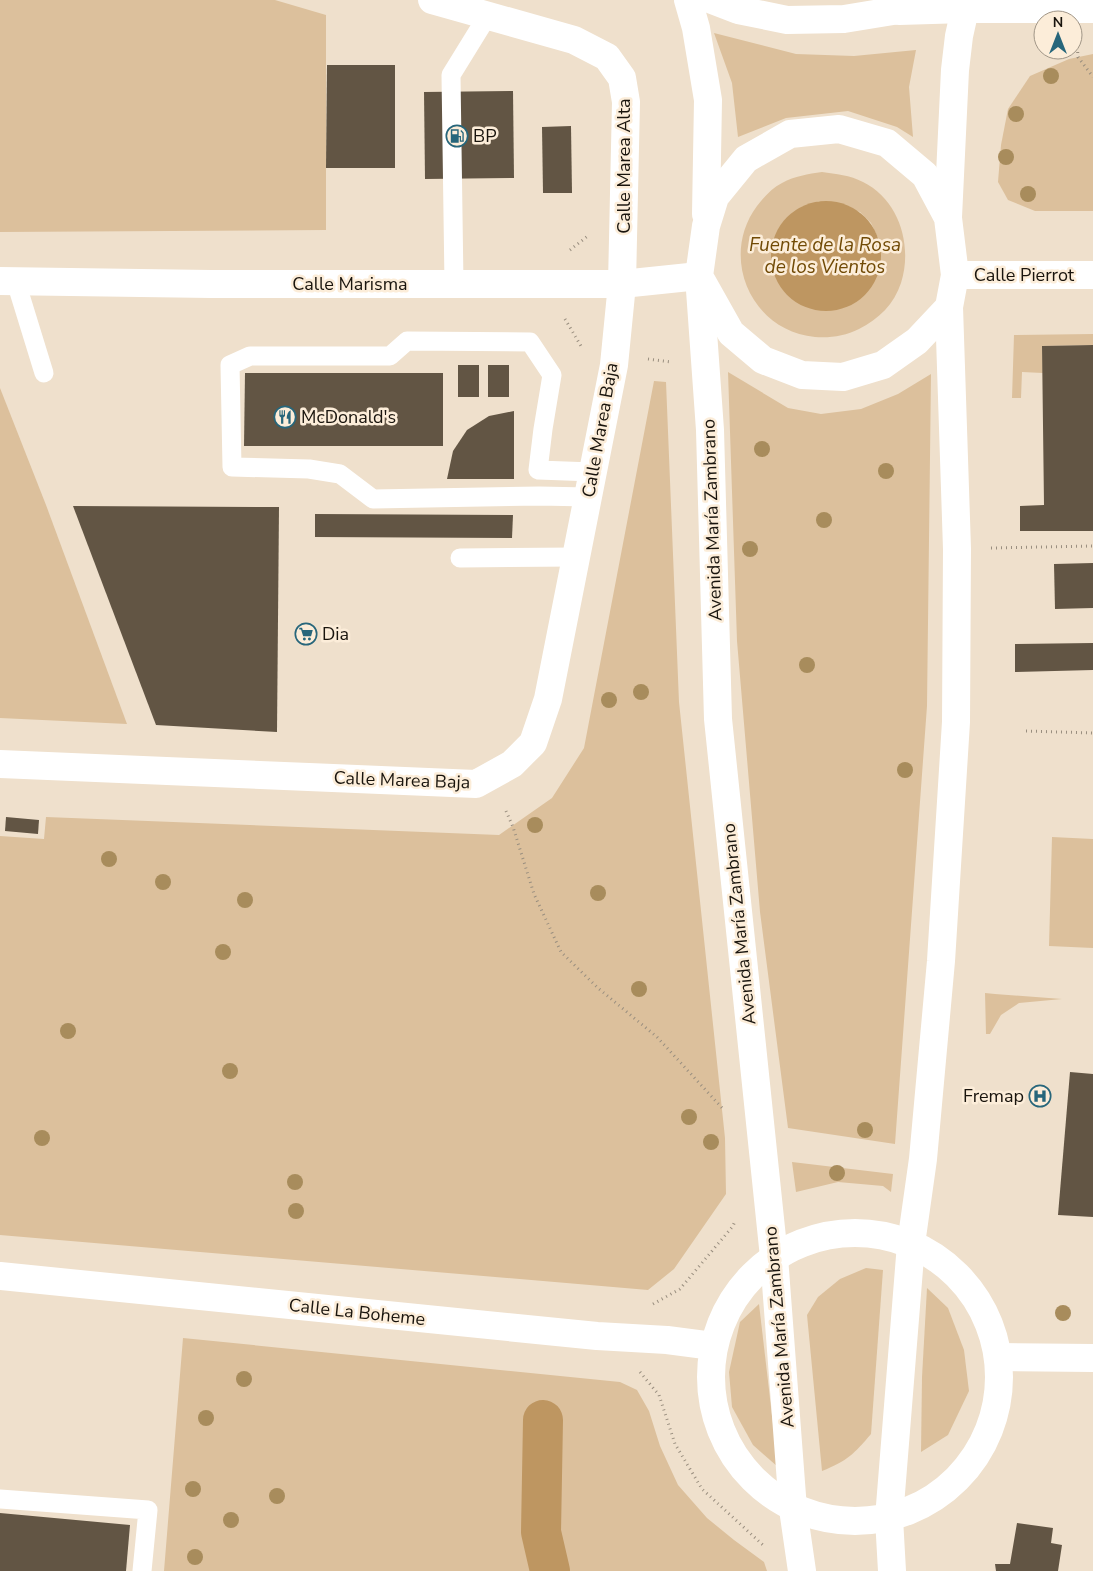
<svg xmlns="http://www.w3.org/2000/svg" width="1093" height="1571" font-family="'Nunito Sans',sans-serif">
<style>
.green{fill:#dcc09c;fill-rule:evenodd}
.water{fill:#be9661}
.lines{fill:none;stroke-linecap:round;stroke-linejoin:round}
.canal{stroke:#be9661;stroke-width:40}
.building{fill:#625544}
.path{stroke:#998e7f;stroke-width:3;stroke-dasharray:1 4;stroke-linecap:butt}
.service{stroke:#fff;stroke-width:19}
.minor{stroke:#fff;stroke-width:28}
.primary{stroke:#fff;stroke-width:28}
.tree{fill:#a88c5c}
.labels{text-anchor:middle;dominant-baseline:central;stroke-width:5;stroke-linejoin:round;paint-order:stroke}
.poi-label{font-size:18px;fill:#19140d;stroke:#fcedd9;text-anchor:start}
.street-label{font-size:18px;fill:#19140d;stroke:#fcedd9}
.water-label{font-size:19px;font-style:italic;fill:#714a05;stroke:#fcedd9}
</style>
<rect width="100%" height="100%" fill="#efe0cc"/>
<g class="green">
<path d="M0,0H275L326,15V230L0,232Z"/>
<path d="M714,33L796,54L854,56L916,50L909,87L913,137L897,127L848,111L786,118L738,137L732,83Z"/>
<path d="M1093,54V211H1035L1008,200L998,182L1001,145L1008,109L1030,76L1069,59Z"/>
<path d="M822,172C836,174 850,175 863,182C899,200 913,245 901,283C894,304 879,319 859,329C845,336 831,338 815,337C751,331 719,257 757,206C764,197 772,188 782,183C795,176 808,174 822,172ZM817,201L860,212L871,223L879,240Z"/>
<path d="M1093,334V345L1042,346L1043,373L1022,372L1021,398H1012L1014,335Z"/>
<path d="M728,372L788,408L821,414L861,409L898,394L931,374L927,706L895,1144L788,1128L760,912L737,641Z"/>
<path d="M654,381L666,382L679,702L725,1138L726,1194L674,1269L648,1290L0,1235V836L44,839L46,817L499,835L552,798L584,748Z"/>
<path d="M0,388L46,505L127,724L0,718Z"/>
<path d="M1052,837L1093,839V948L1049,946Z"/>
<path d="M985,993L995,994L1062,999L1019,1003L1001,1015L990,1034H986Z"/>
<path d="M792,1162L893,1174L891,1192L883,1186L838,1182L796,1192Z"/>
<path d="M866,1268L883,1270L871,1434C854,1454 847,1461 822,1471L807,1315L818,1297L840,1279Z"/>
<path d="M927,1288L948,1308L964,1350L969,1391L948,1435L921,1452L922,1377Z"/>
<path d="M759,1304L778,1467L753,1445L732,1407L729,1372L740,1322Z"/>
<path d="M183,1338L620,1382L637,1390L649,1411L660,1446L678,1485L707,1518L734,1540L764,1562L767,1571H164Z"/>
</g>
<circle class="water" cx="826" cy="256" r="55"/>
<g class="lines">
<path class="canal" d="M543,1420L541,1532L550,1571"/>
</g>
<g class="building">
<path d="M327,65H395V168H326Z"/>
<path d="M513,91L514,178L425,179L424,92Z"/>
<path d="M571,126L572,193H543L542,127Z"/>
<path d="M1093,345V531H1020V506L1044,505L1042,346Z"/>
<rect x="458" y="365" width="21" height="32"/>
<rect x="488" y="365" width="21" height="32"/>
<path d="M245,373H443V446H244Z"/>
<path d="M514,411V479H447L453,451L467,430L489,416Z"/>
<path d="M73,506L279,507L277,732L156,725Z"/>
<path d="M315,514L513,515L512,538L315,537Z"/>
<path d="M1093,563V608L1055,609L1054,564Z"/>
<path d="M1093,643V670L1015,672V644Z"/>
<path d="M6,817L39,820L38,834L5,831Z"/>
<path d="M1070,1072L1093,1074V1217L1058,1215Z"/>
<path d="M0,1513L130,1525L126,1571H0Z"/>
<path d="M1017,1523L1053,1528L1051,1543L1062,1545L1058,1571H996L995,1564H1010Z"/>
</g>
<g class="lines">
<g class="path">
<path d="M1077,42L1078,57L1093,77"/>
<path d="M570,250L589,235"/>
<path d="M565,319L581,346"/>
<path d="M648,359L671,362"/>
<path d="M991,548L1093,546"/>
<path d="M1026,731L1093,733"/>
<path d="M506,811L513,827L534,894L561,952L598,988L657,1037L724,1110"/>
<path d="M653,1304L680,1289L733,1226L735,1221"/>
<path d="M640,1372L659,1395L675,1444L702,1489L763,1545"/>
</g>
<g class="service">
<path d="M16,282L44,373"/>
<path d="M454,284L451,75L488,15"/>
<path d="M588,497L539,496L373,499L340,474L309,469L232,467L230,365L250,356H390L407,341L530,342L552,375L543,429L538,470L593,472"/>
<path d="M460,558L576,557"/>
<path d="M0,1499L148,1510L142,1571"/>
</g>
<g class="minor">
<path d="M899,11L965,9H1093"/>
<path d="M955,275H1093"/>
<path d="M0,281L211,284H622L699,276"/>
<path d="M0,764L476,784L512,764L533,743L548,699L614,365L622,284L626,102L622,78L607,57L574,40L432,0"/>
<path d="M0,1276L597,1336L667,1340L713,1346"/>
<path d="M999,1357L1093,1358"/>
</g>
<g class="primary">
<path d="M688,0L696,28L708,100L706,214"/>
<path d="M712,0L738,10L787,20L844,19L893,11L927,0"/>
<path d="M839,129L887,143L925,175L948,218L955,275L949,307L917,341L883,365L843,377L802,375L763,360L731,333L699,276L706,226L715,197L746,159L790,134Z"/>
<path d="M948,217L955,70L959,36L967,0"/>
<path d="M699,276L710,430L718,719L774,1257L793,1509L802,1571"/>
<circle cx="855" cy="1377" r="144"/>
<path d="M892,1571L889,1518L911,1244L923,1159L941,961L956,722L957,549L949,307"/>
</g>
</g>
<g class="tree">
<circle cx="1051" cy="76" r="8"/>
<circle cx="1016" cy="114" r="8"/>
<circle cx="1006" cy="157" r="8"/>
<circle cx="1028" cy="194" r="8"/>
<circle cx="762" cy="449" r="8"/>
<circle cx="886" cy="471" r="8"/>
<circle cx="824" cy="520" r="8"/>
<circle cx="750" cy="549" r="8"/>
<circle cx="807" cy="665" r="8"/>
<circle cx="641" cy="692" r="8"/>
<circle cx="609" cy="700" r="8"/>
<circle cx="905" cy="770" r="8"/>
<circle cx="535" cy="825" r="8"/>
<circle cx="109" cy="859" r="8"/>
<circle cx="163" cy="882" r="8"/>
<circle cx="598" cy="893" r="8"/>
<circle cx="245" cy="900" r="8"/>
<circle cx="223" cy="952" r="8"/>
<circle cx="639" cy="989" r="8"/>
<circle cx="68" cy="1031" r="8"/>
<circle cx="230" cy="1071" r="8"/>
<circle cx="689" cy="1117" r="8"/>
<circle cx="865" cy="1130" r="8"/>
<circle cx="42" cy="1138" r="8"/>
<circle cx="711" cy="1142" r="8"/>
<circle cx="837" cy="1173" r="8"/>
<circle cx="295" cy="1182" r="8"/>
<circle cx="296" cy="1211" r="8"/>
<circle cx="1063" cy="1313" r="8"/>
<circle cx="244" cy="1379" r="8"/>
<circle cx="206" cy="1418" r="8"/>
<circle cx="193" cy="1489" r="8"/>
<circle cx="277" cy="1496" r="8"/>
<circle cx="231" cy="1520" r="8"/>
<circle cx="195" cy="1557" r="8"/>
</g>
<defs>
<g id="fuel-ring" transform="scale(1.125)"><circle r="9.5" fill="#fcedd9" stroke="#27667b" stroke-width="1.5"/><path d="M-5.5-6h7V0h2V4h1.3V-2.5L3-4.5l.8-.8L6-3V5H2.5V1h-1V6h-7ZM-4.2-4.7v3.2H.2V-4.7Z" fill="#27667b"/></g>
<g id="restaurant-ring" transform="scale(1.125)"><circle r="9.5" fill="#fcedd9" stroke="#27667b" stroke-width="1.5"/><path d="M-5-6h1v4h1v-4h1v4h1v-4h1v5L-1.5 .5V6h-2V.5L-5-1ZM5-6V6H3V1.5H1.5Q1.5-4 5-6Z" fill="#27667b"/></g>
<g id="supermarket-ring" transform="scale(1.125)"><circle r="9.5" fill="#fcedd9" stroke="#27667b" stroke-width="1.5"/><path d="M-6-5.5h2.5l.6 2H6L4.5 2H-2.5L-4.4-4H-6ZM-1.5 3.2a1.3 1.3 0 1 0 .1 0ZM3 3.2a1.3 1.3 0 1 0 .1 0Z" fill="#27667b"/></g>
<g id="hospital-ring" transform="scale(1.125)"><circle r="9.5" fill="#fcedd9" stroke="#27667b" stroke-width="1.5"/><path d="M-5-5h3v3.5h4V-5h3V5h-3V1.5h-4V5h-3Z" fill="#27667b"/></g>
</defs>
<g fill-rule="evenodd">
<use href="#fuel-ring" x="457" y="136"/>
<use href="#restaurant-ring" x="285" y="417"/>
<use href="#supermarket-ring" x="306" y="634"/>
<use href="#hospital-ring" x="1040" y="1096"/>
</g>
<g class="labels">
<g class="poi-label">
<text x="473" y="136">BP</text>
<text x="301" y="417">McDonald's</text>
<text x="322" y="634">Dia</text>
<text x="1024" y="1096" text-anchor="end">Fremap</text>
</g>
<g class="street-label">
<text transform="translate(624 166) rotate(-90)">Calle Marea Alta</text>
<text x="1024" y="275">Calle Pierrot</text>
<text x="350" y="284">Calle Marisma</text>
<text transform="translate(600 430) rotate(-80)">Calle Marea Baja</text>
<text transform="translate(712 520) rotate(-92)">Avenida María Zambrano</text>
<text transform="translate(402 780) rotate(2)">Calle Marea Baja</text>
<text transform="translate(739 924) rotate(-96)">Avenida María Zambrano</text>
<text transform="translate(357 1312) rotate(6)">Calle La Boheme</text>
<text transform="translate(779 1327) rotate(-95)">Avenida María Zambrano</text>
</g>
<g class="water-label">
<text x="825" y="245">Fuente de la Rosa<tspan x="825" dy="22">de los Vientos</tspan></text>
</g>
</g>
<g transform="translate(1058 35)"><circle r="24" fill="#fcedd9" stroke="#a19687"/>
<path d="M0-4L9 19L0 12L-9 19Z" fill="#27667b"/>
<text y="-8" font-size="14" font-weight="bold" text-anchor="middle" fill="#19140d">N</text>
</g>
</svg>
